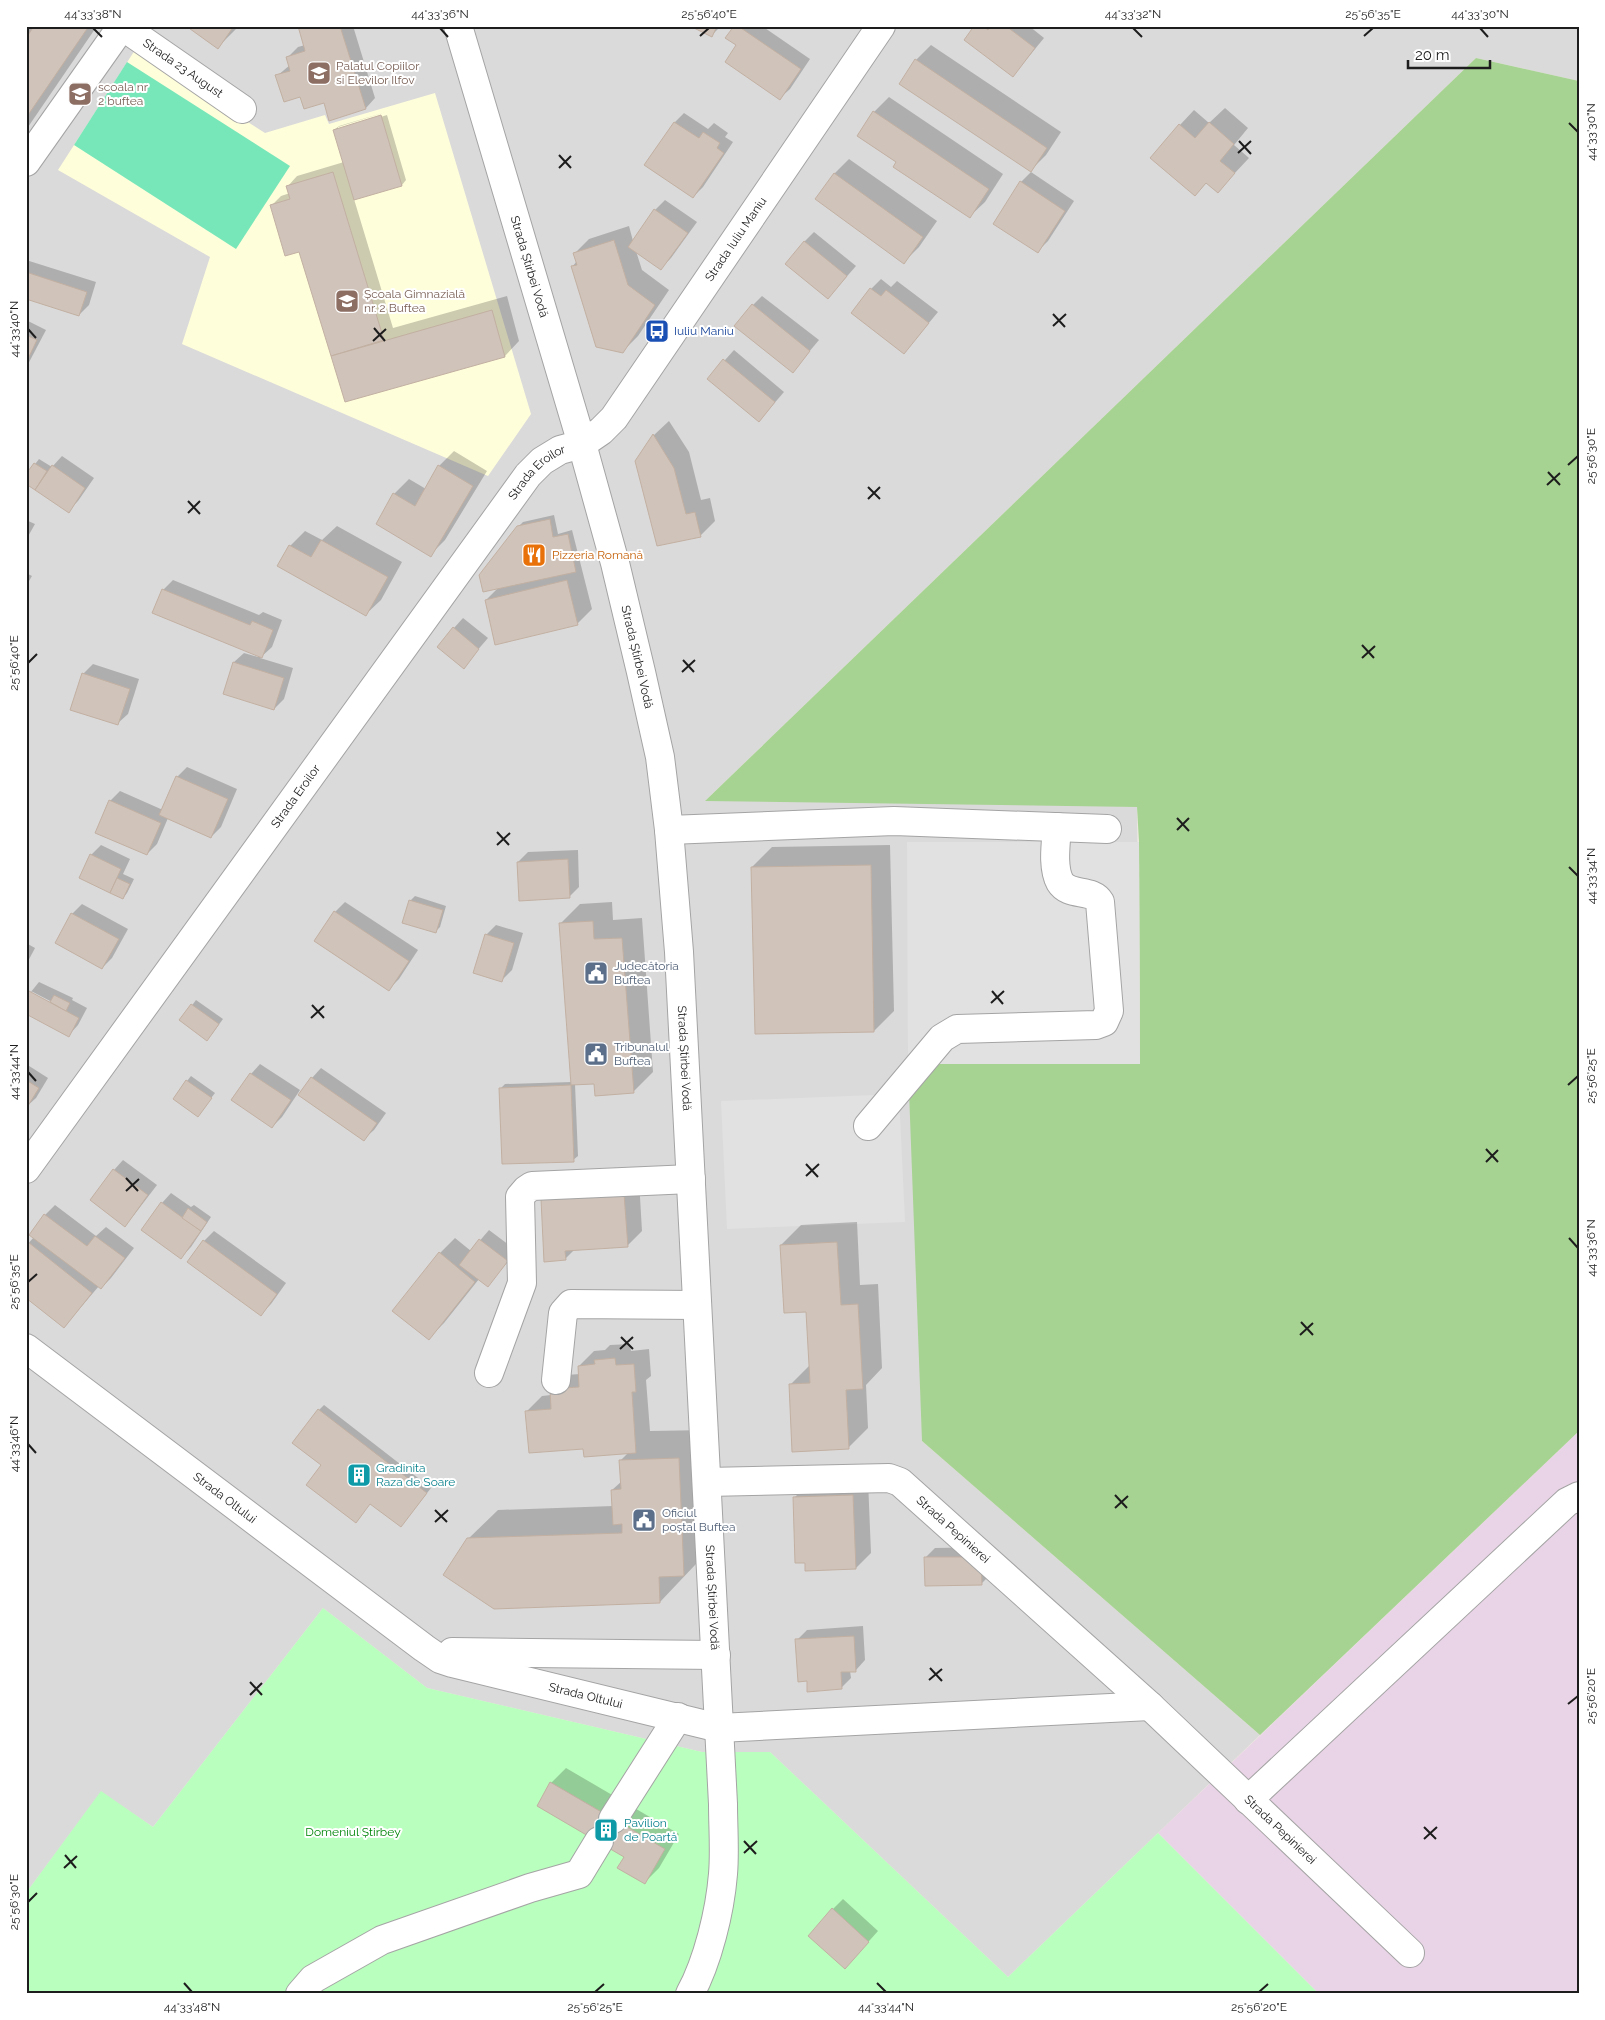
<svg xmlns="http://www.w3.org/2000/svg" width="1605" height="2020" font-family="Raleway,sans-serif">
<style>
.residential{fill:#dbdada}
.industrial{fill:#e9d3e6}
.education{fill:#fffedb}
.forest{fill:#a7d392}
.park{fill:#b9ffbd}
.pitch{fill:#77e7b9}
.parking{fill:#e1e1e1}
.shadow{fill:#0003;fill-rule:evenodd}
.building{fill:#d0c3ba;stroke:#c2b0a2}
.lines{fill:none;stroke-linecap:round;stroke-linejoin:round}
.minor-casing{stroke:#a4a4a4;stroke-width:30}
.minor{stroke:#fff;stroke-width:28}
.ticks{fill:none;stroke:#1d1d1d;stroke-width:2}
.labels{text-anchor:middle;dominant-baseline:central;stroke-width:4;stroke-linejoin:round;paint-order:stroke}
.education-label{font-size:12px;fill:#785e54;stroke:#fff;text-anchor:start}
.street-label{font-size:12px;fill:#1d1d1d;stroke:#fff}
.transit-label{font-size:12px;fill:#164399;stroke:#fff;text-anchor:start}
.food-label{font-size:12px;fill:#c56008;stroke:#fff;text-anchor:start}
.service-label{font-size:12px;fill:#4e5e75;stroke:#fff;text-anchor:start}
.culture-label{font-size:12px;fill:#0d838f;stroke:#fff;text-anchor:start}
.park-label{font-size:12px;fill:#008608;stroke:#fff}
.neatline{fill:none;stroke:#1d1d1d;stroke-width:2}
.ticks-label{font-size:12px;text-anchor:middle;fill:#1d1d1d}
</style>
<rect width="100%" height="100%" fill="#efeae2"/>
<path class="residential" d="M26,26H1579V81L1476,58L706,800L1137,806L1140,1064L922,1441L1260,1735L1008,1977L770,1752H702L427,1688L323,1608L153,1827L101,1792L26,1893Z"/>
<path class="industrial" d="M1579,1431V1994H1319L1158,1833Z"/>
<path class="education" d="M135,50L265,133L325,115L329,124L435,93L531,414L488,476L182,344L210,257L58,170Z"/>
<path class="forest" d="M1476,58L1579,81V1431L1260,1735L922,1441L908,1064H1140L1139,842L1137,807L705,801Z"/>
<path class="park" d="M323,1608L427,1688L702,1752H770L1008,1977L1158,1833L1319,1994H26V1893L101,1791L153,1827Z"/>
<path class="pitch" d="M127,62L290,166L236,249L74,145Z"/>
<g class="parking">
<path d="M907,842H1139L1140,1064H908Z"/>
<path d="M899,1094L905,1222L727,1229L721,1101Z"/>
</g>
<g class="shadow">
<path d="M26,26H97L26,130Z"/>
<path d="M188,26H239L218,47Z"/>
<path d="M299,26H353L375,98L366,108L301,96L277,76L290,65L288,57L298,47L305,45Z"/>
<path d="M693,26H721L711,36Z"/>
<path d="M735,26H762L810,59L790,89L780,98L738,45Z"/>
<path d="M975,26H1029L1044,38L1013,76Z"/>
<path d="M931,45L1061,132L1046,155L1031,170L916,60Z"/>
<path d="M889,97L1003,174L985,202L970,216L898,162L874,112Z"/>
<path d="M1225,108L1248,128L1234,145L1249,158L1218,191L1207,182L1195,195L1180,125L1194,110L1209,123Z"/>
<path d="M386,112L338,127V130L387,115L406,180L402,185L354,199L393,328L507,296L519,341L505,356L346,401L300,251L271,206L281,196L290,193L288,186L297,176L344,162L334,130L339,126Z"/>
<path d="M684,113L708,129L714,123L728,133L725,137L733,142L703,187L693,197L675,122Z"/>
<path d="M849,159L937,221L919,247L904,262L834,174Z"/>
<path d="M1031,172L1074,201L1048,241L1038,251L1021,182Z"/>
<path d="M665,200L697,222L671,258L661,268L636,251L642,270L669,290L638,336L623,351L572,267L577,261L574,254L589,239L629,226L633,241L655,210Z"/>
<path d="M814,232L856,266L828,298L804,242Z"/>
<path d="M26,260L96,282L89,305L79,315L26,298Z"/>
<path d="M881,279L891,287L897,281L938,312L904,353L871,289Z"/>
<path d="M762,296L819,340L793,371L753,305Z"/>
<path d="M26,320L46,330L26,368Z"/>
<path d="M734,350L784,392L759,421L708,379Z"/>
<path d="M669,421L689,452L701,500L710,498L715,521L701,535L637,462L654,435Z"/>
<path d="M454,451L487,471L445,540L430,555L377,524L394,494L409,479L426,489L439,466Z"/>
<path d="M62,456L94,478L78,501L68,511L26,483V476L39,459L52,467Z"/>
<path d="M554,515L558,534L572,530L592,609L577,624L486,600L499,587L518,527L523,522Z"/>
<path d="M26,520L35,524L26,540Z"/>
<path d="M337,526L402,562L381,600L366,614L290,546L305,531L322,540Z"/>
<path d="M26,573L32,576L26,586Z"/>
<path d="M173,580L259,615L263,612L282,620L272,647L260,658L293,668L284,699L274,709L234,662L244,653L258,657L259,655L163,590Z"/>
<path d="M463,618L488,638L463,667L454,628Z"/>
<path d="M93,664L139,679L128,714L118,723L83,674Z"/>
<path d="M187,767L237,789L221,827L211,837L168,818L157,844L147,854L110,801L120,791L163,810L177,777Z"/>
<path d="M101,845L130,859L123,874L134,879L127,893L123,898L81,878L91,855Z"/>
<path d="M890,845L894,1011L874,1031L752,867L772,847Z"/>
<path d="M578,850L579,887L569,897L518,862L528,852Z"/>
<path d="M415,896L446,906L440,927L435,932L410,901Z"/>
<path d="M345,902L418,950L399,979L389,989L335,912Z"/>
<path d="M612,902L613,920L642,918L653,1072L633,1092L595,1082L575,1084L578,1156L573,1160L500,1089L505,1084L572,1082L560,924L580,904Z"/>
<path d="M82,904L128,929L112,958L102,968L72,914Z"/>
<path d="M496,925L523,933L512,970L502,980L486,935Z"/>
<path d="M26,943L35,948L26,965Z"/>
<path d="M39,982L73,998L72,1000L87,1008L78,1025L69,1035L26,1013V998ZM31,991L54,1003L53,1006L31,994Z"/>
<path d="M196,1000L223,1019L212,1034L181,1020Z"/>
<path d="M26,1064L48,1078L36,1098L26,1107Z"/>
<path d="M260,1064L300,1090L282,1117L272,1127L251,1074Z"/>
<path d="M321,1068L386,1113L374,1130L364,1139L312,1078Z"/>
<path d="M191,1076L215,1093L198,1115L187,1081Z"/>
<path d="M123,1160L157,1185L134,1215L125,1225L114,1170Z"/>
<path d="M639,1180L642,1231L627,1246L575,1249L565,1259L545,1260Z"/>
<path d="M171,1193L191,1207L194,1205L211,1217L191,1247L181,1257L162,1203Z"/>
<path d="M55,1205L96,1236L106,1227L134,1248L111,1278L101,1288L99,1286L64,1327L26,1246L34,1237L45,1215Z"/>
<path d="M857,1222L860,1285L878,1284L882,1368L866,1385L868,1428L848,1448L790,1385L810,1365L807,1311L781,1245L801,1225Z"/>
<path d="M489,1230L517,1251L488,1285L479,1279L444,1323L429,1338L440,1253L455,1238L471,1251Z"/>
<path d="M214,1231L286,1283L271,1304L261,1314L204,1241Z"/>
<path d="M630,1344L631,1351L649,1349L651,1376L646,1380L650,1431L708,1430L713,1546L660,1602L468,1539L498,1510L613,1506L612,1490L622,1481L621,1460L629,1452L585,1447L527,1411L542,1396L551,1395L566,1375L580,1374L579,1366L594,1351L605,1350L610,1345Z"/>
<path d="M324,1405L431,1488L405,1521L371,1503L323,1465L319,1410Z"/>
<path d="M868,1480L871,1553L856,1568L806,1562L794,1498L809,1483Z"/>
<path d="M990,1547L991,1574L981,1584L925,1558L935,1548Z"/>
<path d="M863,1626L865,1660L856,1670L850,1671L851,1678L841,1688L808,1680L797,1640L807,1630Z"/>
<path d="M566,1768L679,1834L659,1868L644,1883L626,1856L538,1805L551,1783Z"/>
<path d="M843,1899L878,1931L854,1958L833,1909Z"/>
</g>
<g class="building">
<path d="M34,26H89L26,118V38Z"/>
<path d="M186,26H234L218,49Z"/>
<path d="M298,26H340L366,109L329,121L324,103L304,109L300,97L284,102L275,75L290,71L286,57L305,51Z"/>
<path d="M690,26H717L712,37Z"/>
<path d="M734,26H738L801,69L780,100L725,62L736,45L725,38Z"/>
<path d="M974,26H983L988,30L990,26H1006L1035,48L1013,77L964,40Z"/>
<path d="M915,59L1047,148L1031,172L899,84Z"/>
<path d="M873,111L989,189L970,218L893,167L896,162L857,136Z"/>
<path d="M381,115L402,186L354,200L333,130Z"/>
<path d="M674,122L699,138L703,132L720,143L717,148L724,153L693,198L644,165Z"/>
<path d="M1209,122L1234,144L1220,161L1235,173L1218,193L1206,183L1195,196L1150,158L1179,124L1195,138Z"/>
<path d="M333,172L384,340L331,356L299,252L285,256L270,205L290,199L286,186Z"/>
<path d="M834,173L923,237L904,264L815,199Z"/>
<path d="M1020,181L1065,211L1038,253L993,224Z"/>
<path d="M654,209L688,233L661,270L628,247Z"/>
<path d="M614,240L628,285L655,305L623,353L596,347L571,266L577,265L573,253Z"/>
<path d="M804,241L847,276L828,299L785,264Z"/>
<path d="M26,272L87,292L79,316L26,299Z"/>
<path d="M870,288L881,296L886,290L929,323L904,354L851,313Z"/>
<path d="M752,304L810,351L793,373L734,326Z"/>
<path d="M492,310L505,357L345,402L331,356Z"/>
<path d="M26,335L37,340L26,363Z"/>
<path d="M723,359L775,402L759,422L707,379Z"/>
<path d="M653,434L674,468L686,514L695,512L701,537L657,546L635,461Z"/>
<path d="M34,463L47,471L35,490L26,484V474Z"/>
<path d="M52,465L85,488L69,513L35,490Z"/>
<path d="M438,465L473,486L431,557L376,524L393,493L415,506Z"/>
<path d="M550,519L553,537L568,534L576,572L483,592L479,575L517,526Z"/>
<path d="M321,540L388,577L366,616L277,566L289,545L311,557Z"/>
<path d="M567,580L578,625L495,645L485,600Z"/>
<path d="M162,589L250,625L252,621L273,630L262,658L152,613Z"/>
<path d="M453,627L479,649L464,669L437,647Z"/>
<path d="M233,662L284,678L274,710L223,694Z"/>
<path d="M82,673L130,689L118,725L70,710Z"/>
<path d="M176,776L228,799L211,838L159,815Z"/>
<path d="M109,800L161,823L147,855L95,833Z"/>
<path d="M90,854L121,869L110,893L79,878Z"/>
<path d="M568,859L570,898L519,901L517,862Z"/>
<path d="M871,865L874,1032L755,1034L751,867Z"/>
<path d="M117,878L130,884L123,899L110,893Z"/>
<path d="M409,900L443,910L436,933L402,923Z"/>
<path d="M334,911L409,961L389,991L314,941Z"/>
<path d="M71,913L119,939L102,969L55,943Z"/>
<path d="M593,921L594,939L622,938L634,1093L595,1096L594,1084L571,1085L559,923Z"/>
<path d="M485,934L514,943L502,982L473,973Z"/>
<path d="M29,991L79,1018L69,1037L26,1014V995Z"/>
<path d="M54,995L70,1003L66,1011L50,1002Z"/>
<path d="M191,1004L219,1024L207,1041L179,1020Z"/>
<path d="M250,1073L291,1100L272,1128L231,1100Z"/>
<path d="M311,1077L377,1123L364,1141L298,1095Z"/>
<path d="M26,1080L39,1088L26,1109Z"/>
<path d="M186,1080L212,1098L198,1117L173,1099Z"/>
<path d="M571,1085L574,1162L502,1164L499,1088Z"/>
<path d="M113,1169L148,1195L125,1227L90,1200Z"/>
<path d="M624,1194L628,1247L565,1251L566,1260L544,1262L541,1199Z"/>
<path d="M161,1202L201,1231L181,1259L141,1230Z"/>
<path d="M188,1208L207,1222L201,1231L182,1218Z"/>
<path d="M44,1214L87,1246L95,1236L125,1258L101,1289L29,1235Z"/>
<path d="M479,1239L508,1261L488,1287L459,1265Z"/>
<path d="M203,1240L277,1294L261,1316L187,1262Z"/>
<path d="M28,1242L92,1293L64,1328L26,1298V1244Z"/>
<path d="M837,1242L841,1305L858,1304L863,1389L846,1390L849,1449L792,1452L789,1384L810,1383L806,1312L784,1313L780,1245Z"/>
<path d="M439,1252L475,1282L429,1340L392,1311Z"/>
<path d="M615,1358L616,1365L634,1364L636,1392H632L636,1453L584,1457L583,1449L529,1453L525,1411L551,1409L550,1389L579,1387L578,1366L595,1364L594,1360Z"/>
<path d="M318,1409L427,1493L401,1527L370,1504L356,1523L306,1485L321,1465L292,1443Z"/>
<path d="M679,1458L684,1576L659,1577L660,1603L494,1609L443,1575L467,1538L622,1533V1524L613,1525L611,1490L621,1489L619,1460Z"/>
<path d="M853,1495L856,1569L805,1571V1563H795L793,1497Z"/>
<path d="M924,1557H981L982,1585L925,1586Z"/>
<path d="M854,1636L856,1672H841L842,1689L807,1692V1681L798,1682L795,1639Z"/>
<path d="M550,1782L665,1849L645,1884L617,1868L624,1857L537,1806Z"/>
<path d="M832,1908L869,1942L845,1969L808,1936Z"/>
</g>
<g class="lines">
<g class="minor-casing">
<g id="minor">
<path id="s1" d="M122,26L242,109"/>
<path id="s2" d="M458,26L582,444L615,563L641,672L660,757L669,830L679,952L723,1804C723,1827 725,1851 723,1874C720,1911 708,1961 690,1994"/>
<path d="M26,162L122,26"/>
<path d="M669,830L894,821L1107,829"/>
<path d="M868,1126L942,1038L957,1029L1096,1025L1104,1022L1109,1011L1100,902C1092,888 1069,897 1060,882C1052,867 1056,843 1057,827"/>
<path id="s3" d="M26,1169L528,475L542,461L560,450L582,444L601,431L614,418L881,26"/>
<path id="s4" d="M26,1348L424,1648L440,1659L452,1663L719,1728L1150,1706"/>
<path d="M489,1373L522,1283L520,1197L526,1190L532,1186L691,1179"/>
<path d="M556,1380L563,1313L571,1304L697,1305"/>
<path id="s5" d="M707,1482L889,1478L900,1482L1150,1706L1410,1953"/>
<path d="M452,1652L716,1655"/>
<path d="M1248,1800L1567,1502L1579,1496"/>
<path d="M613,1819L678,1717"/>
<path d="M300,1994L313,1979L382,1940L530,1888L579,1874L599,1841"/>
</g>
</g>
<use href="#minor" class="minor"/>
</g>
<path class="ticks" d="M93,28L102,37M440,28L448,37M1133,28L1142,37M1480,28L1488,37M700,36L709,28M1364,36L1373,28M1569,123L1578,132M1239,141L1251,154M1238,153L1251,141M559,155L571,168M559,168L571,156M1053,314L1065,327M1053,326L1066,314M374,328L385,341M28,329L36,338M373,341L386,329M1568,465L1578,456M1548,472L1560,485M1547,485L1560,473M868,487L880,499M868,499L880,487M188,501L200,514M188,513L200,501M1362,645L1374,658M1362,658L1375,646M683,660L694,672M28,663L37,654M682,672L695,660M1177,818L1189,831M1177,830L1189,818M497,832L509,845M497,845L510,833M1569,867L1578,876M992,991L1003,1004M991,1003L1004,991M312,1005L324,1018M311,1018L324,1006M28,1072L36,1081M1568,1085L1578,1076M1486,1149L1498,1162M1486,1162L1498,1150M806,1164L818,1177M806,1176L819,1164M126,1178L138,1191M126,1191L139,1179M1569,1238L1578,1248M28,1282L37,1274M1301,1322L1313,1335M1300,1335L1313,1323M621,1337L633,1349M620,1349L633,1337M28,1444L36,1453M1115,1495L1127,1508M1115,1508L1128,1496M435,1510L447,1522M435,1522L448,1510M930,1668L942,1681M929,1680L942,1669M250,1682L262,1695M250,1695L262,1683M1568,1704L1578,1696M1424,1827L1436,1839M1424,1839L1437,1827M744,1841L756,1854M744,1853L757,1841M65,1855L76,1868M64,1868L77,1856M28,1902L37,1893M184,1983L192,1992M877,1983L886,1992M595,1992L604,1984M1259,1992L1268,1984"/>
<defs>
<g id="school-square" transform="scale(1.25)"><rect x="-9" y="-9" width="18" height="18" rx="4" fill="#8d6e63" stroke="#fff"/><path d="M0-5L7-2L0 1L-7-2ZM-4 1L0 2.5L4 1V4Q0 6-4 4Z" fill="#fff"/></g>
<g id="bus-square" transform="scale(1.25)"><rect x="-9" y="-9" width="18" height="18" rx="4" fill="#1a4fb4" stroke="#fff"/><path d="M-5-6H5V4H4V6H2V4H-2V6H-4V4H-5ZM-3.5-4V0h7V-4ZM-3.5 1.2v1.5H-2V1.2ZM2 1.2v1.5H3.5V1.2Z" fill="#fff"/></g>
<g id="restaurant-square" transform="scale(1.25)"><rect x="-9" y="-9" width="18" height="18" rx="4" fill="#e8710a" stroke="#fff"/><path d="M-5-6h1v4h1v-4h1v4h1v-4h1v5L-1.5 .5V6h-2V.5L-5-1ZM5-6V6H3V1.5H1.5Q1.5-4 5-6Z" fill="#fff"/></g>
<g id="civic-square" transform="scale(1.25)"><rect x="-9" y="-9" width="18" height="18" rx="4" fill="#5c6f8a" stroke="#fff"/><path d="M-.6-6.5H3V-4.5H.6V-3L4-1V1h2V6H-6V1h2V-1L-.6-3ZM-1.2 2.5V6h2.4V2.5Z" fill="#fff"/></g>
<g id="building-square" transform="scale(1.25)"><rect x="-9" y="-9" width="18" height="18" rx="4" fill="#0f9aa8" stroke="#fff"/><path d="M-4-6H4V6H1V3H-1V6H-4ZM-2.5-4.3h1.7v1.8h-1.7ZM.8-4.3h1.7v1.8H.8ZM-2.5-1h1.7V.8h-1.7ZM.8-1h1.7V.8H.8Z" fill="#fff"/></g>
</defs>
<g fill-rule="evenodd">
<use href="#school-square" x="319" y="73"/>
<use href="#school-square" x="80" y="94"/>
<use href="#school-square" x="347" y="301"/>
<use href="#bus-square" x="657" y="331"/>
<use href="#restaurant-square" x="534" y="555"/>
<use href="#civic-square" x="596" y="973"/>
<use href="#civic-square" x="596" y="1054"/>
<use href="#building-square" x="359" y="1475"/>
<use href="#civic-square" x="644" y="1520"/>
<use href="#building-square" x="606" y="1830"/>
</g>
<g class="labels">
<g class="education-label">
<text x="336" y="66">Palatul Copiilor<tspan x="336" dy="14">si Elevilor Ilfov</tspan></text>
<text x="98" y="87">scoala nr<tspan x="98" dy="14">2 buftea</tspan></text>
<text x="364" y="294">Școala Gimnazială<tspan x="364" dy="14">nr. 2 Buftea</tspan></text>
</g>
<g class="street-label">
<text stroke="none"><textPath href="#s1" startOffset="74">Strada 23 August</textPath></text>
<text stroke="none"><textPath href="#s3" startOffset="1178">Strada Iuliu Maniu</textPath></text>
<text stroke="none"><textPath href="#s2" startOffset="251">Strada Știrbei Vodă</textPath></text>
<text stroke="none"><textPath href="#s3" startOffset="865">Strada Eroilor</textPath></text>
<text stroke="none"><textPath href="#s2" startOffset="656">Strada Știrbei Vodă</textPath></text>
<text stroke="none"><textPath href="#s3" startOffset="460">Strada Eroilor</textPath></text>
<text stroke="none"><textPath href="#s2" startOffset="1061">Strada Știrbei Vodă</textPath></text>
<text stroke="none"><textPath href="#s4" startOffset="249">Strada Oltului</textPath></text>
<text stroke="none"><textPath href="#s5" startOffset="265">Strada Pepinierei</textPath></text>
<text stroke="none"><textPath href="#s2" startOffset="1601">Strada Știrbei Vodă</textPath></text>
<text stroke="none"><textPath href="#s4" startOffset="668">Strada Oltului</textPath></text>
<text stroke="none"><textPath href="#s5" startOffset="709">Strada Pepinierei</textPath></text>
</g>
<g class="transit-label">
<text x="674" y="331">Iuliu Maniu</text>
</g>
<g class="food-label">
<text x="552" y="555">Pizzeria Romană</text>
</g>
<g class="service-label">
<text x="614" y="966">Judecătoria<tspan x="614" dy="14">Buftea</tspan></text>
<text x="614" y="1047">Tribunalul<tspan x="614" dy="14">Buftea</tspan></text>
<text x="662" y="1513">Oficiul<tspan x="662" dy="14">poștal Buftea</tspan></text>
</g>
<g class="culture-label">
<text x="376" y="1468">Gradinita<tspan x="376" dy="14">Raza de Soare</tspan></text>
<text x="624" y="1823">Pavilion<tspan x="624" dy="14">de Poartă</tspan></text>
</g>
<g class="park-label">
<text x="353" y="1832">Domeniul Știrbey</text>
</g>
</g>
<rect width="1605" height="2020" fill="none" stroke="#ffffff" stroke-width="55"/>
<path d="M1408 60v8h82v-8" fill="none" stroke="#1d1d1d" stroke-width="2.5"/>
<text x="1415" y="60" font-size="15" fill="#1d1d1d" stroke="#ffffff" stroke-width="4" paint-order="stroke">20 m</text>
<rect x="28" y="28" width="1550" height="1964" class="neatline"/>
<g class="ticks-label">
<text x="93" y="18">44°33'38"N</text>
<text x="440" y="18">44°33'36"N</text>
<text x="709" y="18">25°56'40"E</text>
<text x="1133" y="18">44°33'32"N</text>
<text x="1373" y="18">25°56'35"E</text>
<text x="1480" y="18">44°33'30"N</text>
<text transform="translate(1591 132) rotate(-90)" y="4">44°33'30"N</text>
<text transform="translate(14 329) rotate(-90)" y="4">44°33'40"N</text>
<text transform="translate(1591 456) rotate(-90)" y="4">25°56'30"E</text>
<text transform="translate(14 663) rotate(-90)" y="4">25°56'40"E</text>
<text transform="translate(1591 876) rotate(-90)" y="4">44°33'34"N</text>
<text transform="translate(14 1072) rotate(-90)" y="4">44°33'44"N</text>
<text transform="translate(1591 1076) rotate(-90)" y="4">25°56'25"E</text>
<text transform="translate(1591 1248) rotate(-90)" y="4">44°33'36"N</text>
<text transform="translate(14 1282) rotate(-90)" y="4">25°56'35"E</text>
<text transform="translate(14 1444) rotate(-90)" y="4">44°33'46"N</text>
<text transform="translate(1591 1696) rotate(-90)" y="4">25°56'20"E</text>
<text transform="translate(14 1902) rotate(-90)" y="4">25°56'30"E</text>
<text x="192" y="2011">44°33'48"N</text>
<text x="595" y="2011">25°56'25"E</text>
<text x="886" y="2011">44°33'44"N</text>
<text x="1259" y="2011">25°56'20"E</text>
</g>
</svg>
